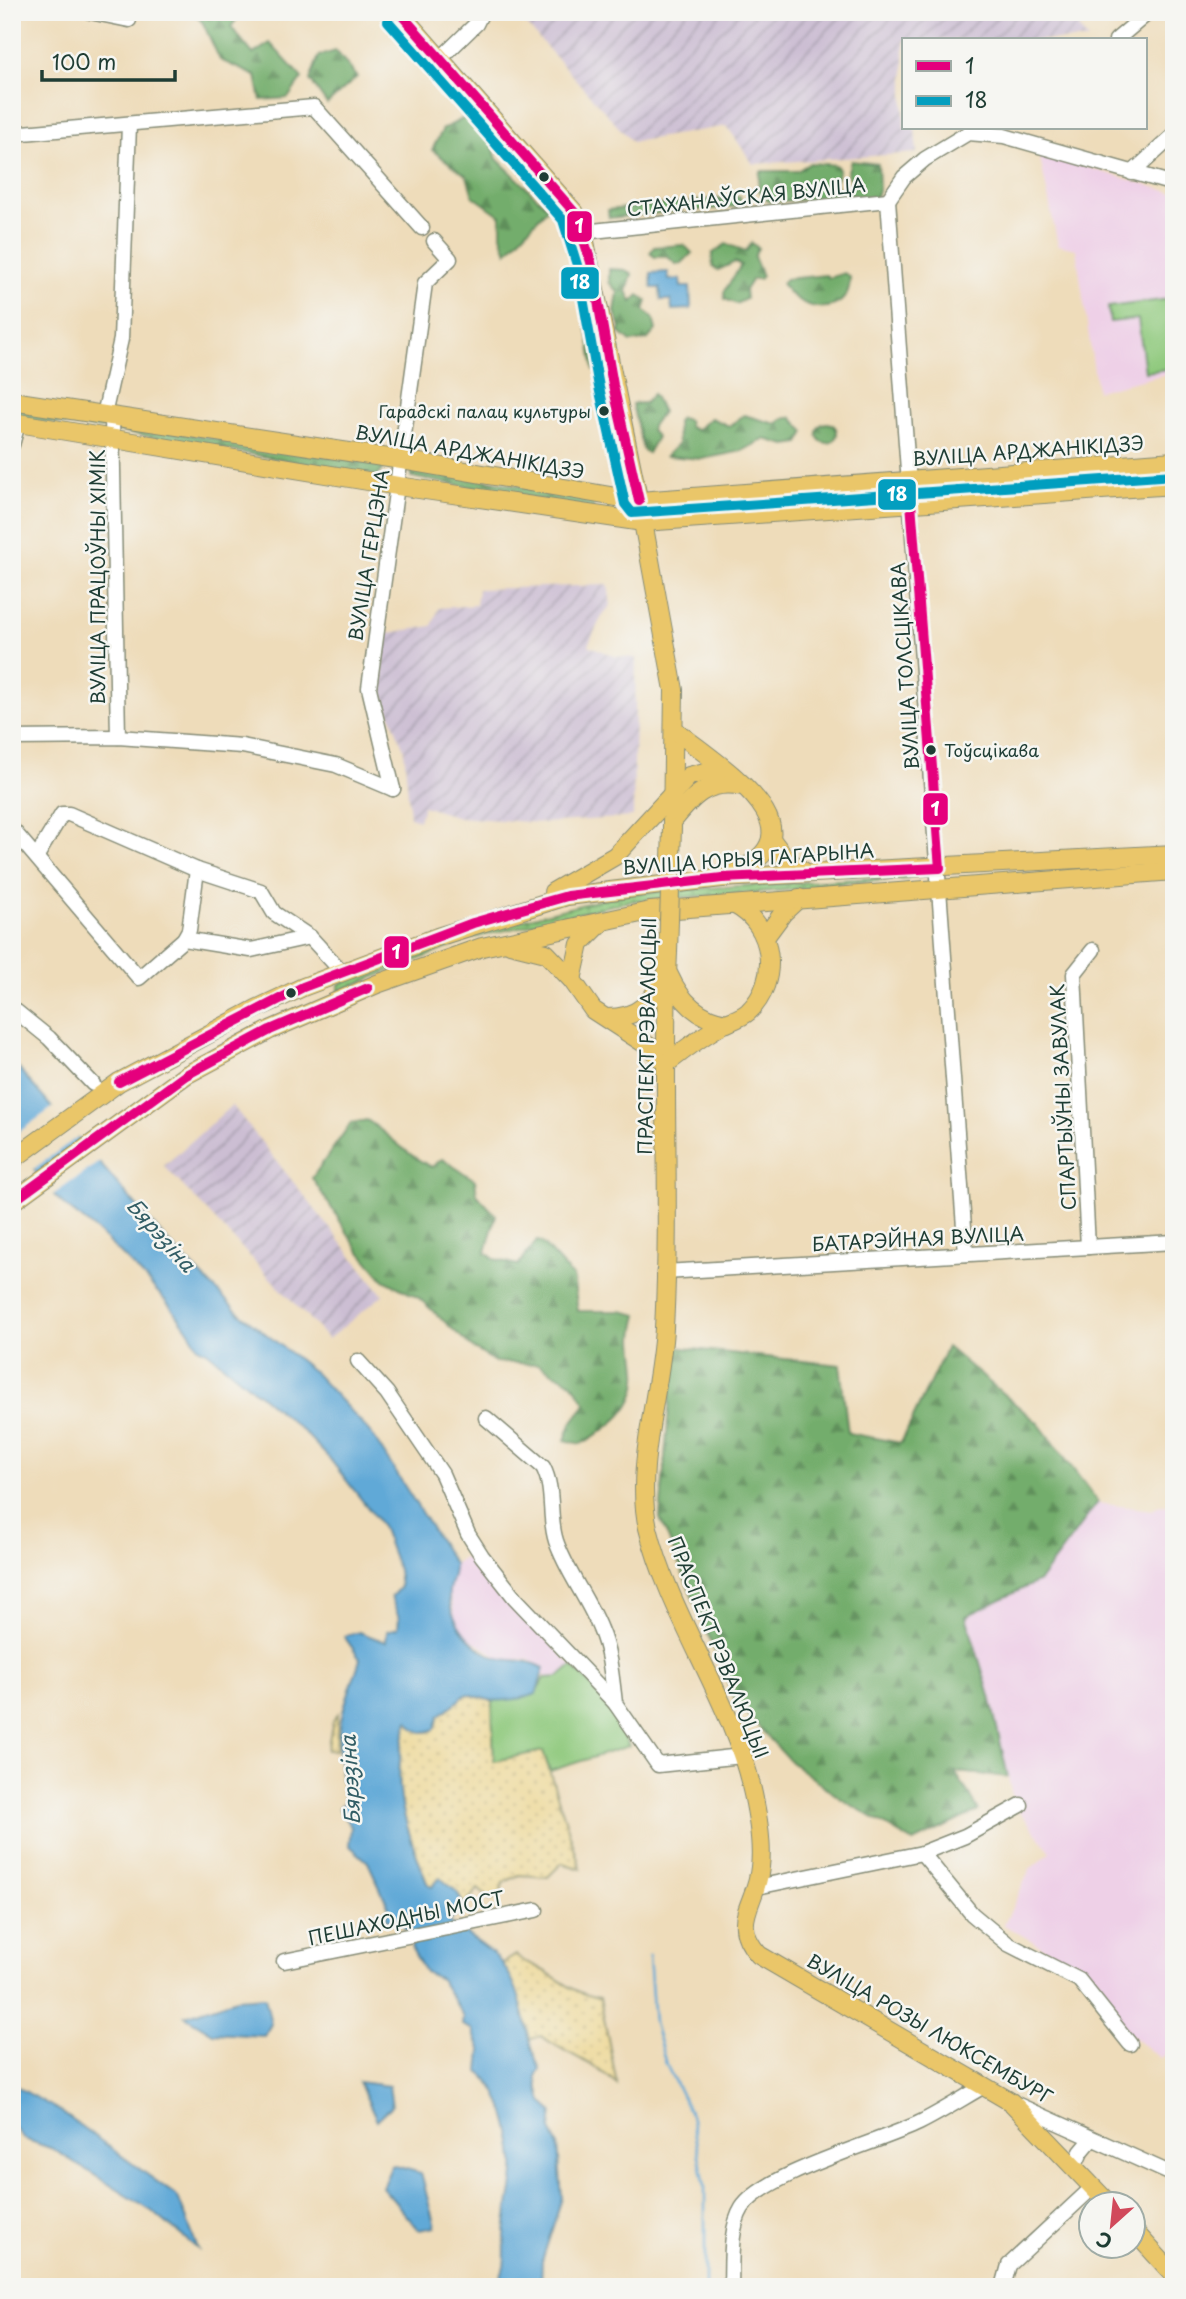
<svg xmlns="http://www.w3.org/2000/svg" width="1186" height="2299" font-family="'Playpen Sans',sans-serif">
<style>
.built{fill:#eed0e7}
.industrial{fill:url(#industrial-furrows)}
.grass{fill:url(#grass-dots);stroke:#578358;stroke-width:2}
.forest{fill:url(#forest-firs);stroke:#497550;stroke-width:2}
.sand{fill:url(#sand-dots);stroke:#868c69;stroke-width:2}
.park{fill:#8fc97d;stroke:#578358;stroke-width:2}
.water{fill:#60a9d7;stroke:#407386;stroke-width:2}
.pier{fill:#eedcba}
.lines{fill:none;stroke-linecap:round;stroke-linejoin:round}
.stream{stroke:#60a9d7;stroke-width:2.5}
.minor-casing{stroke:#868c77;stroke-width:17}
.major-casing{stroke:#868c77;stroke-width:20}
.minor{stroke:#fff;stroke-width:14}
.major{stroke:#eac669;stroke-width:18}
.major-bridge-casing{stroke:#868c77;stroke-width:20;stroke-linecap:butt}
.major-bridge{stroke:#eac669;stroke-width:18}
.bus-1-casing{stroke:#f6f6f2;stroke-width:16}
.bus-2-casing{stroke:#f6f6f2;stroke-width:16}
.bus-1{stroke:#e5007d;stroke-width:10}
.bus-2{stroke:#039ebf;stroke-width:10}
.bus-dot{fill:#1f3d34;stroke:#f6f6f2;stroke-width:2.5}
.labels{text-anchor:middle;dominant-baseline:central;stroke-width:5;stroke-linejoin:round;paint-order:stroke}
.bus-label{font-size:17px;fill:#1f3d34;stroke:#f6f6f2;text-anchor:end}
.street-label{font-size:19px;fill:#1f3d34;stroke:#f6f6f2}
.water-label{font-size:21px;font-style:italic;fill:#325d65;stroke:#f6f6f2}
.line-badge{stroke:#f6f6f2;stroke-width:2.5}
.badge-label{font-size:19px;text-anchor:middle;font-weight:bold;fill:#fff}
</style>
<defs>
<pattern id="industrial-furrows" width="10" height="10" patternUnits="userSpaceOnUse" patternTransform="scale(1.75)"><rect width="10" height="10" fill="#ccbed3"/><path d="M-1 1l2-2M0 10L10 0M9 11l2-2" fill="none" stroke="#a59cac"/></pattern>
<pattern id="grass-dots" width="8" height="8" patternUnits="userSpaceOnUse" patternTransform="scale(1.75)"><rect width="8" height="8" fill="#8fc97d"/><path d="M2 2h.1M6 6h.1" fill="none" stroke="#74a467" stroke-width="1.8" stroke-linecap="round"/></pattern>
<pattern id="forest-firs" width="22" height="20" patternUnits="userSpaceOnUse" patternTransform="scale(1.75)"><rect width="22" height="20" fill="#73ad6c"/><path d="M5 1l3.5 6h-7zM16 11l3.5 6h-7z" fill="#5e8e5a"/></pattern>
<pattern id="sand-dots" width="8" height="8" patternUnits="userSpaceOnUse" patternTransform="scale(1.75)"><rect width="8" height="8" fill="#eeda9e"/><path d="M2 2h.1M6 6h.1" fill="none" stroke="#ccbc89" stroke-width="1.8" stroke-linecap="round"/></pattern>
</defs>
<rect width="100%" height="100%" fill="#f6f6f2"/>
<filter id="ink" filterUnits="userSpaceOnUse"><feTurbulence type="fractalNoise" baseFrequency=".0143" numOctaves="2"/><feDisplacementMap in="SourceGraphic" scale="14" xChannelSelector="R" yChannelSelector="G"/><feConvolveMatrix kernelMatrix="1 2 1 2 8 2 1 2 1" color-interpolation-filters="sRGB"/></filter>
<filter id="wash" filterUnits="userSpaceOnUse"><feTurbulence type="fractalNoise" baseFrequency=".00686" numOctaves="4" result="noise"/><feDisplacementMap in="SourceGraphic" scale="28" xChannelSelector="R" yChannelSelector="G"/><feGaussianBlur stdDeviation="1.57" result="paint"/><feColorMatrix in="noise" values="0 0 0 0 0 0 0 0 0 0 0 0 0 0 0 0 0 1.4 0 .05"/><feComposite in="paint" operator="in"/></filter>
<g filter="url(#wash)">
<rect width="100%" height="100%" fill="#eedcba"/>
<g class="built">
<path d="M1039,153L1174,193V372L1097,391L1076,249L1058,245Z"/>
<path d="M1097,1503L1152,1510L1161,1505L1174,1507V2050L1160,2058L1125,2031L1072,1964L1004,1925L1030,1869L1051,1852L1014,1804L990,1696L966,1616L1039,1581Z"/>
<path d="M472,1553L511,1601L572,1666L559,1677L544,1678V1668L527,1659H501L466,1636L455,1617L449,1592L454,1564Z"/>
</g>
<g class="industrial">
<path d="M515,12H1096L1078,27L1088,40H904V128H915L917,153L753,164L727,126L632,142Z"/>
<path d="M608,585L611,605L602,616L588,645L614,656L636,658L633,817L543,823L458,817L423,806L419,820L410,817L404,750L383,696V634L432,626L439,608L476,605L478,589Z"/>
<path d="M232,1105L383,1295L328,1339L164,1166Z"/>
</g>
<path class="grass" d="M906,876L907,879L841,883L830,887L629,901L472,938L339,991V984L470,933L628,893Z"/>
<g class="forest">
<path d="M193,12H203L209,19L216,12H229L236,20L231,27L253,54L270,43L302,78L288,98L261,100L256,76L220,60L203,23Z"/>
<path d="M336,51L357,77L327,104L310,80L319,56Z"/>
<path d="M464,118H484L497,159L548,208L507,252L501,235V216L473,196L467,176L432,150L443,129Z"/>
<path d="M851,161L878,164L879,188L875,199L857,200L848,192L851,179L847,174Z"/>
<path d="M810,163L836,165L839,170L835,184L843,194L836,198L769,202L758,189L760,171H797Z"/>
<path d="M740,196L741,206L690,211L689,202Z"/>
<path d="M679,203L682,211L609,218L608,210Z"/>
<path d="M752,243L758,248L754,257L762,276L759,279H752L745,290L746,299L736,304L725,299L724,292L741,265L735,262L718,270L713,267L712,254L726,244L746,251Z"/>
<path d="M684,245L692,253L681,264H676L668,257H655L650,253L654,247Z"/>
<path d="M579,253L602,369L594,370L575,255Z"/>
<path d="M609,269L625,270L632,274L627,291L632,302L639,295L647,301L644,310L653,318L656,330L647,340L631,342L619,332L621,328L615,312L618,292L609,282Z"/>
<path d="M844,273L850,277C851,319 799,314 782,283L786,279L826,275L829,278Z"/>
<path d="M606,392L621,466L613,467L598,396Z"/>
<path d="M653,394L662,412L652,426L651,431L657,437L648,453L643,450L632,404L645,403Z"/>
<path d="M12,405L103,422L104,425L102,429L12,418Z"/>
<path d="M744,415L776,424L786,417H791L805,432L799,443L786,445L764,439L742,451L702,459L666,456L678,444L677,422L680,418L688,420L689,427L696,430L711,418L729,426Z"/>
<path d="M117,423L382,465L383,469L377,476L117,431Z"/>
<circle cx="827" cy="433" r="10"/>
<path d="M413,467L594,499L593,509L411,477Z"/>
<path d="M367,1120C390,1135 407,1156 432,1167L442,1159L475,1180L477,1195L496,1215L486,1252L494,1259L518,1265L537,1241L541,1242L573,1277L578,1311H621L638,1315C631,1343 635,1343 637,1370C640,1407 611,1427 581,1444L565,1440L571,1424L586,1404L573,1384L539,1364L495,1362L473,1348L419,1298L384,1280L360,1252L312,1178L351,1123Z"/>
<path d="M674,1347L840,1365L848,1433L901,1443L947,1347L1038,1423L1098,1502L1039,1581L966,1616L990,1696L1008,1777L955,1772L979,1810L914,1842L840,1798L791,1762L736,1702L660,1518Z"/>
</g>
<g class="sand">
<path d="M467,1694L492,1701L494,1761L543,1751L581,1869L562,1863L548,1877L519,1875L503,1883L500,1896L491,1900L478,1889L464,1906L457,1892L432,1887L427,1883C405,1823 388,1784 408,1720L418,1731L435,1729L439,1716Z"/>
<path d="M338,1714L336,1750H327L333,1721Z"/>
<path d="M516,1955C522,1963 527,1961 535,1966C558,1977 573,1994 600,1998L617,2084C592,2062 568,2055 541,2036L528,2040C523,2014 518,1986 502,1964Z"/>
</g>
<g class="park">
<path d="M1170,299L1174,368L1145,372L1138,319L1110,322L1108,307Z"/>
<path d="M572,1666L609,1703L629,1746L550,1771L543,1751L494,1761L492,1701C518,1695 530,1707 544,1678L559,1677Z"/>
</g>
<g class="water">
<path d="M668,272L669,280L680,279L681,287H690L691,309L672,310L671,300H661L660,288H652L651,273Z"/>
<path d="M12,1061L164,1238L237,1311L313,1371L371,1433L454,1564C455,1574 450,1582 449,1591C446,1618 476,1655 503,1659C521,1662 527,1659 544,1668L536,1694C527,1698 500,1702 490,1700C482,1699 476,1695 467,1694L439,1716L435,1729C422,1735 415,1732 408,1721C388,1784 405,1824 427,1883L432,1887L440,1878L457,1892L464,1906L449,1922C464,1934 484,1944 497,1958C526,1987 523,2034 540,2069L536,2076L542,2102L553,2112L551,2129L558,2145L562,2198L542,2261L541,2287H496C508,2262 504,2261 505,2235C506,2210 516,2185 514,2160C512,2132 502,2088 479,2072L481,2051L472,2029L463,2025L464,2017L440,1979L425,1972L411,1947L415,1940L398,1920H388L386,1916L390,1910L368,1862L349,1845L351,1827L339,1808L345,1801C340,1772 335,1741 343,1712C347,1694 355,1677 360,1659L344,1636L359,1632L386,1642L387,1631L398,1628L399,1618L391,1597L400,1587L398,1570L382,1526L329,1458L303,1431L207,1351L198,1347C181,1312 129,1261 100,1234C85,1220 68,1210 55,1196C38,1180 29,1158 12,1141Z"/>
<path d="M265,1997L271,2024L264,2036L213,2033L185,2016L236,1999Z"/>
<path d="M359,2082L389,2086L392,2106L377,2120Z"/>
<path d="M12,2084L60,2111L178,2197L198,2249L153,2212L53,2149L24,2139L12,2124Z"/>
<path d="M392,2165L421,2173L435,2227L419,2230L382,2187Z"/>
</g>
<g class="pier">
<path d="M55,1106L80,1135L32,1170L12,1146V1137Z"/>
<path d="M85,1141L102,1160L50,1197L36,1176Z"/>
</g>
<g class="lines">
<path class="stream" d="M649,1956L654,2023L666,2064L691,2115L705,2186V2287"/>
</g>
</g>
<g filter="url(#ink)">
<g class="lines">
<g class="minor-casing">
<g id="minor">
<path d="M90,12L129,20"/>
<path d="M1116,40L1149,12"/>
<path d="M440,59L476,24L482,12"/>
<path d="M12,134L314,107L422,228"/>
<path d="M1132,173L1174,135"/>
<path d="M888,200L966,1254"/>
<path d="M888,200L904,177L925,159L968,133L1004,136L1174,184"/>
<path d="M583,232L888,200"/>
<path d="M104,415L121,339L129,125"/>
<path d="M112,416L118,737"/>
<path d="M12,445L18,423"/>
<path d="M12,738L118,737L242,746L336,765L393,789"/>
<path d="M393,789L369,688L425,283L450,259L434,241"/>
<path d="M12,829L139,978L184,939L189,930L197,870"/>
<path d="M37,856L62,814H69L197,870L261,891L274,913L310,937L343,973"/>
<path d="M184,939L251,950L310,937"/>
<path d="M12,1008L49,1038L93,1084"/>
<path d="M1088,1247L1074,974L1093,950"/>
<path d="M664,1272L1174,1242"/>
<path d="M358,1361L387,1393L442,1474L468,1534L482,1556L515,1598L615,1703L658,1765L742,1756"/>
<path d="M486,1418L543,1467C555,1490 548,1517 556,1541C567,1573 588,1598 600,1629C610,1652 612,1678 615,1703"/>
<path d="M922,1853L972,1914L1008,1944L1079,1980L1130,2044"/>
<path d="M757,1887L922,1853L965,1836L1021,1805"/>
<path d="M284,1961L536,1910"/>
<path d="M1016,2104L1174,2175"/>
<path d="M1075,2166L1081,2152L1091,2140"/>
<path d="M731,2287C732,2263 729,2229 742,2208C763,2174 880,2142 919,2123C941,2112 963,2098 984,2086"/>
<path d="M1003,2287L1009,2265L1093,2187"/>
</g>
</g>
<g class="major-casing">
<g id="major">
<path d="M399,12L575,213L583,232L643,522L674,690L672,828"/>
<path d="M12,401L402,460L639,501L1174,461"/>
<path d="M12,422L398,486L643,522L1174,485"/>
<path d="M675,730C715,764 833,832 731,874"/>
<path d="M672,822C692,797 707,779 742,786"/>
<path d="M771,839L786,859L806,873"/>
<path d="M553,892L615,856L689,776L721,768"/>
<path d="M766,936L783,913L799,898"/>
<path d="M510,944L546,953L572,980L593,1010L653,1049L666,1064"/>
<path d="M668,952C662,1078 671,1203 664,1328C661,1391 634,1467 648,1528C670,1618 734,1703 753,1794C758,1817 763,1844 760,1867C757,1904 728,1921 759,1955L1011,2102L1109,2204"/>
<path d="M669,975C680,1000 699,1019 727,1023"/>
<path d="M572,980L580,944L601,923"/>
<path d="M607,1018C640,1018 651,1002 666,975"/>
<path d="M666,1064C685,1049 703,1035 724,1024C733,1020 741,1018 748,1012C781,981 774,925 735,905"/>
<path d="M12,1160L119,1082L256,1009L303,987L437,937L567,896L722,878L1174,854"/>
<path d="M12,1202L186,1075L270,1030L377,984L482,947L650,911L1174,871"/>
<path d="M1134,2231L1174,2275"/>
</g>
</g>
<use href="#minor" class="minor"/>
<use href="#major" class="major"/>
<g class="major-bridge-casing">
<path id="major-bridge" d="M668,952L672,828"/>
</g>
<use href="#major-bridge" class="major-bridge"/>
<g class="bus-1-casing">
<g id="bus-1">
<path d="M399,12L575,213L591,262L613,385L639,501"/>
<path d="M119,1082L303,987L473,923L567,896L722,878L940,868L911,503"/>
<path d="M12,1202L186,1075L270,1030L368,988"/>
</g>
</g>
<g class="bus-2-casing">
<path id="bus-2" d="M388,21L563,220L577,265L599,387L625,504L632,513L1174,475"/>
</g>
<use href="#bus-1" class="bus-1"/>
<use href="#bus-2" class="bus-2"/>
</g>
</g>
<g class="bus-dot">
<circle cx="544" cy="177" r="6"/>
<circle cx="604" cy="411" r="6"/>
<circle cx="931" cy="750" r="6"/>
<circle cx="291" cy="993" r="6"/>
</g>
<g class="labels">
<g class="bus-label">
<text x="591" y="411">Гарадскі палац культуры</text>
<text x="944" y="750" text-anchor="start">Тоўсцікава</text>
</g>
<g class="street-label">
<text transform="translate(746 196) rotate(-6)">СТАХАНАЎСКАЯ ВУЛІЦА</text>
<text transform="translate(1028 450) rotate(-4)">ВУЛІЦА АРДЖАНІКІДЗЭ</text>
<text transform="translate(470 451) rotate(10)">ВУЛІЦА АРДЖАНІКІДЗЭ</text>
<text transform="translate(368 555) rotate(-81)">ВУЛІЦА ГЕРЦЭНА</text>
<text transform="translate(97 577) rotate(-90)">ВУЛІЦА ПРАЦОЎНЫ ХІМІК</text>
<text transform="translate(904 666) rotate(-94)">ВУЛІЦА ТОЛСЦІКАВА</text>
<text transform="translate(748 858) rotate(-4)">ВУЛІЦА ЮРЫЯ ГАГАРЫНА</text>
<text transform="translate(646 1036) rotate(-89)">ПРАСПЕКТ РЭВАЛЮЦЫІ</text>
<text transform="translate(1062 1097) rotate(-93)">СПАРТЫЎНЫ ЗАВУЛАК</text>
<text transform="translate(918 1238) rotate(-3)">БАТАРЭЙНАЯ ВУЛІЦА</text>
<text transform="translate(719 1647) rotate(68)">ПРАСПЕКТ РЭВАЛЮЦЫІ</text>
<text transform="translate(406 1917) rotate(-12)">ПЕШАХОДНЫ МОСТ</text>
<text transform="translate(930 2028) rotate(30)">ВУЛІЦА РОЗЫ ЛЮКСЕМБУРГ</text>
</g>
<g class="water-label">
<text transform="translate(162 1234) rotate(48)">Бярэзіна</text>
<text transform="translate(349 1780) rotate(-93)">Бярэзіна</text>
</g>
</g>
<g class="line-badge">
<rect x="566" y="210" width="27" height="33" rx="7" fill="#e5007d"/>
<rect x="560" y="266" width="40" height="34" rx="7" fill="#039ebf"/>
<rect x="877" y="478" width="40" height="33" rx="7" fill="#039ebf"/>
<rect x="922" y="792" width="27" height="34" rx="7" fill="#e5007d"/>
<rect x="383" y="935" width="27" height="34" rx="7" fill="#e5007d"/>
</g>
<g class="badge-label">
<text x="579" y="233">1</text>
<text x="580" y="289">18</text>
<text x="897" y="501">18</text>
<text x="935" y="816">1</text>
<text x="396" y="959">1</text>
</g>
<rect width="1186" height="2299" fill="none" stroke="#f6f6f2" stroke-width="42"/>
<rect x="902" y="38" width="245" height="91" fill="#f6f6f2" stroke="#a0aca6" stroke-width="2"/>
<rect x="916" y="61" width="35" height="10" fill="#e5007d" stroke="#a0aca6" stroke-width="2"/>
<text x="965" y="74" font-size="21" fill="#1f3d34">1</text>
<rect x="916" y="96" width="35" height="10" fill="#039ebf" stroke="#a0aca6" stroke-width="2"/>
<text x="965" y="108" font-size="21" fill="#1f3d34">18</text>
<g transform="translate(1112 2225) rotate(207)"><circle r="33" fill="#f6f6f2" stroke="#a0aca6" stroke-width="2"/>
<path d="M0-5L12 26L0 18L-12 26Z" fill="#d1495b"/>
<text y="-10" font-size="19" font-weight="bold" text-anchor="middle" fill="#1f3d34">С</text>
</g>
<path d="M42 70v10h133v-10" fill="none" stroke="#1f3d34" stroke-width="3.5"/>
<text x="52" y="70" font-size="21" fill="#1f3d34" stroke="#f6f6f2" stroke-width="5" paint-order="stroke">100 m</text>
</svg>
